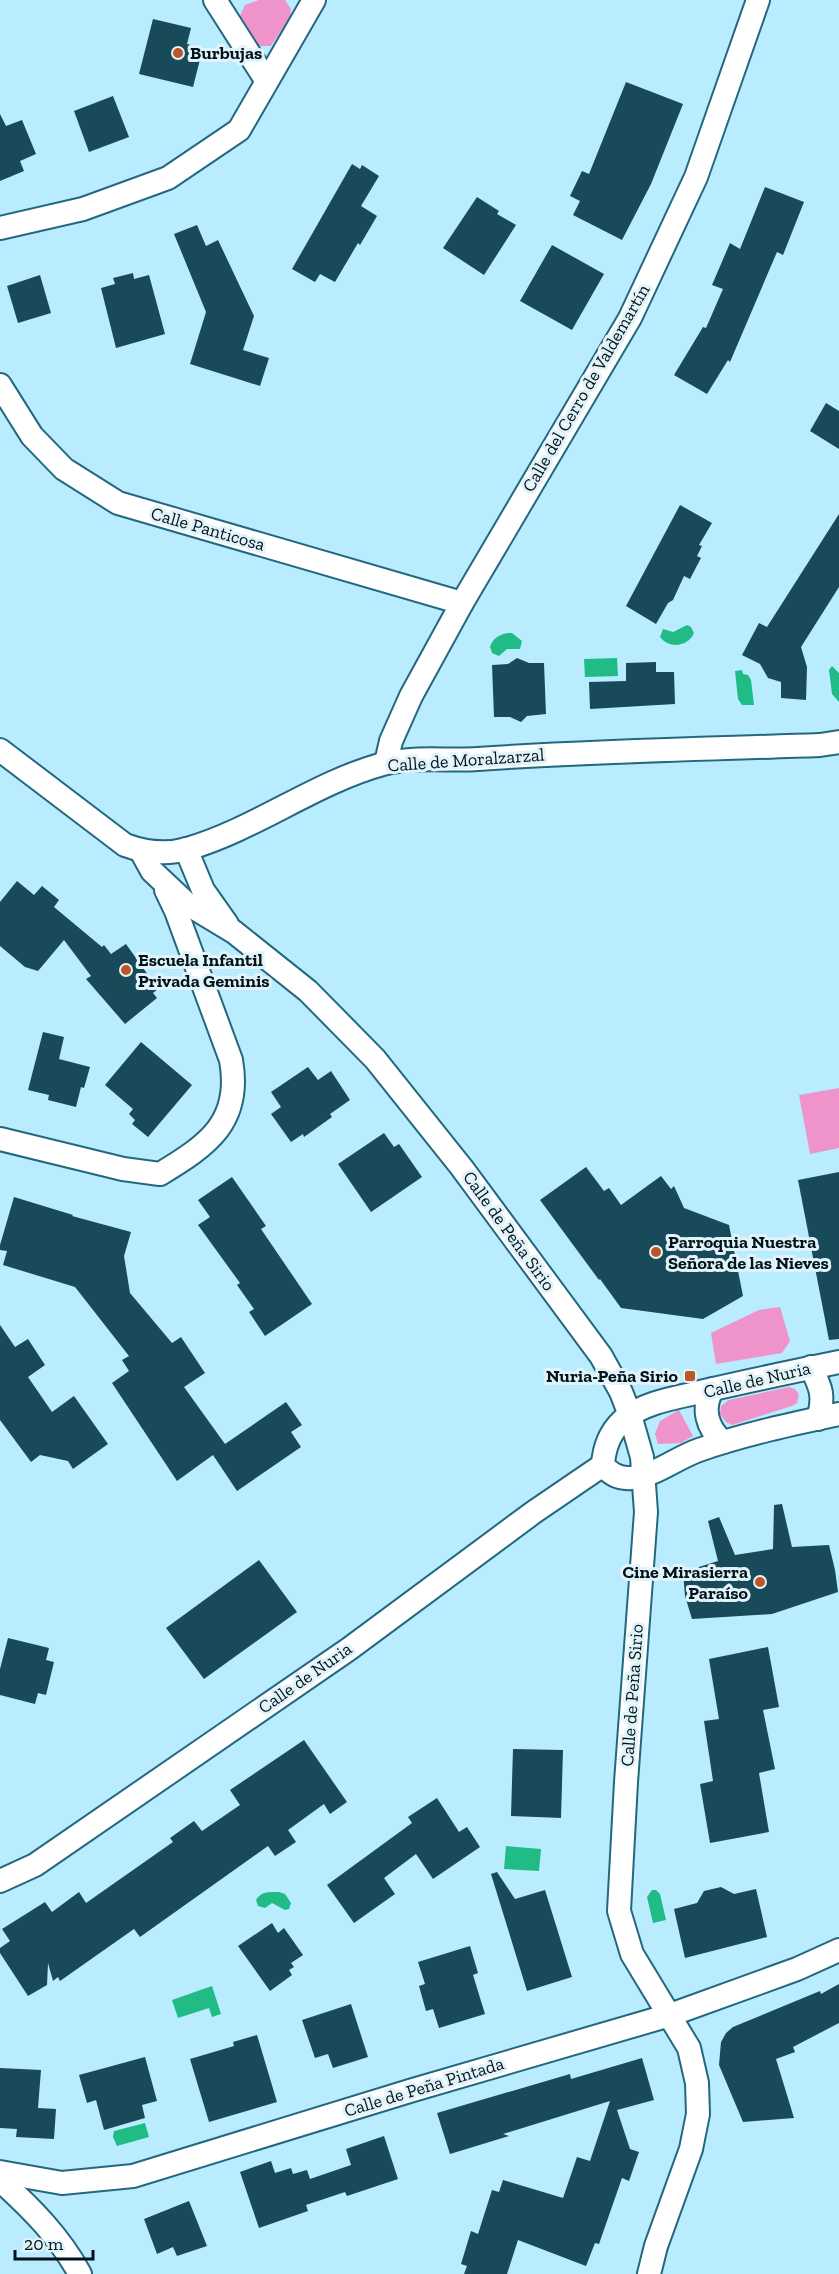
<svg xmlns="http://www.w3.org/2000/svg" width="839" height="2274" font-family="'Zilla Slab',serif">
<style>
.green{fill:#ee94cb}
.water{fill:#21bb85}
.building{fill:#184a59}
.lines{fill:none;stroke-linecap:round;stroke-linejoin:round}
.minor-casing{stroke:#23687f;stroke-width:26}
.minor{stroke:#fff;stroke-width:22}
.poi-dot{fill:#bc5628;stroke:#e3f3fa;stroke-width:2}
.labels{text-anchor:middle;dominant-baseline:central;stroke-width:6;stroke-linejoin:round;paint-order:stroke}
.poi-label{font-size:18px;font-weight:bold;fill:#00131b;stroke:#e3f3fa;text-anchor:start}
.street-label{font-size:18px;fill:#00131b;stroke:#e3f3fa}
</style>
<rect width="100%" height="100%" fill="#baecff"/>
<g class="green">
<path d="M259,0H285L291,9L290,17L271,46H255L237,22L245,5Z"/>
<path d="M839,1088V1148L810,1154L799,1095Z"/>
<path d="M780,1307L790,1341L782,1353L716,1364L711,1333L759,1310Z"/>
<path d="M789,1387L795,1389L799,1395L797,1403L792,1406L732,1425L726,1422L720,1414L721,1406L729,1400Z"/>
<path d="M679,1410L693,1436L681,1443L658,1444L655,1434L660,1421Z"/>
</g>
<g class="water">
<path d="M687,625L691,627L694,633C688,647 669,649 660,637L663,629L673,632Z"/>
<path d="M512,633L522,641L520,649H507L499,656L492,653L490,647C493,637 502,633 512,633Z"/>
<path d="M617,658L618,676L585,677L584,659Z"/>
<path d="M832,666L839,673V702L832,694L829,670Z"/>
<path d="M742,670L743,674L748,675L751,680L754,705H742L738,699L735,671Z"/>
<path d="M506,1846L541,1849L539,1871L504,1869Z"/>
<path d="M652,1890H656L660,1894L666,1920L653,1923L647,1897Z"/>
<path d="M279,1892L285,1894L291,1903L289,1909L285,1910L272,1903L265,1908L258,1906L256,1900C261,1891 270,1892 279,1892Z"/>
<path d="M212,1986L221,2014L212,2017L209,2008L178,2018L172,2000Z"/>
<path d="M145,2123L149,2137L117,2146L113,2137L114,2131Z"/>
</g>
<g class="building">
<path d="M153,19L191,28L187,44L203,48L193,87L139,74Z"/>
<path d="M626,82L683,104L651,184L622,240L573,215L580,201L570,196L582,171L589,174Z"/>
<path d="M113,96L129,137L89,152L74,111Z"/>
<path d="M0,114L6,126L22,120L36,154L20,161L24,171L0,181Z"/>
<path d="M352,164L360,169L362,165L379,176L361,206L377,216L360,245L358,243L335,282L320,274L315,282L292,269Z"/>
<path d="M765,187L804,202L783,255L777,252L730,362L728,360L707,394L674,375L703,327L706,328L723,289L712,285L730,243L740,249Z"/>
<path d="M477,197L499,211L497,214L516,225L484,275L443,248Z"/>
<path d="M197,225L206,246L218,240L254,316L243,350L269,358L260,386L190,364L206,312L174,234Z"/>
<path d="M552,245L604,274L572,330L520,301Z"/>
<path d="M133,273L134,279L149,275L165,334L116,348L101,288L115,284L113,278Z"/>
<path d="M40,275L51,313L18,323L7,286Z"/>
<path d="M826,403L839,411V449L810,431Z"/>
<path d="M680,505L712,523L699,545L702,546L697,556L701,558L690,579L684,576L673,600L668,603L656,624L626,606Z"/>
<path d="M839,514V587L801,647L807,667L806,700L781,698V682L768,678L760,664L742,655L759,623L767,627Z"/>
<path d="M517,658L529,663H544L546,714L527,716L521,722L510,717H494L492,665L508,664Z"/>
<path d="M656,662V672H674L675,704L590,709L589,682L626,681V663Z"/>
<path d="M17,881L34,895L42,886L59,900L54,907L102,947L104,945L111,954L126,944L158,989L153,993L157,998L125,1024L86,979L91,976L64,940L38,971L25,967L0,946V902Z"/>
<path d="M43,1032L64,1037L59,1059L90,1067L84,1088L81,1087L76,1107L48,1100L49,1095L28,1090Z"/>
<path d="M141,1042L192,1085L148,1137L132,1124L135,1120L129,1114L133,1109L105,1085Z"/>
<path d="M308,1067L318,1080L331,1071L350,1100L330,1114L332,1117L304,1137L303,1134L291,1142L271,1114L281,1107L271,1092Z"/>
<path d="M384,1133L394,1147L399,1144L422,1177L371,1212L338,1164Z"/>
<path d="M586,1167L604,1191L609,1188L621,1205L661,1176L671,1189L674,1186L684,1208L729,1225L743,1296L703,1319L621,1308L600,1279L599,1280L540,1200Z"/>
<path d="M839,1172V1339L829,1340L798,1180Z"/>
<path d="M232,1177L266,1226L261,1229L312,1304L265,1336L249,1312L254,1309L237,1285L240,1283L198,1225L210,1217L198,1200Z"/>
<path d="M14,1197L73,1215L72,1216L131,1232L124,1256L130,1293L172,1343L181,1337L205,1373L184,1387L225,1444L286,1402L302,1425L291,1432L301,1447L237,1491L213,1455L177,1481L112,1383L129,1371L122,1360L129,1356L75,1287L3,1265L7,1251L0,1250V1245Z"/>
<path d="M0,1325L15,1347L28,1339L45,1365L28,1377L52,1412L74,1396L108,1444L73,1469L68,1461L40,1455L31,1462L0,1420Z"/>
<path d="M782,1504L792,1547L829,1545L835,1570L838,1592L772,1614L692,1619L685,1596L683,1572L718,1561L708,1521L719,1517L735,1555L773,1549L774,1505Z"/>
<path d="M259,1560L297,1612L204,1679L166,1628Z"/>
<path d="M8,1638L49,1648L46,1660L54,1662L46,1695L38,1693L35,1704L0,1695V1669Z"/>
<path d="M768,1647L779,1707L763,1710L775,1769L759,1773L769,1832L710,1843L700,1784L713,1781L704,1721L719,1719L709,1659Z"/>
<path d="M304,1740L347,1802L330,1814L324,1804L288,1830L296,1842L275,1856L268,1846L140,1937L134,1929L60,1981L58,1977L53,1981L48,1963L47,1985L28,1996L0,1953V1948L10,1941L2,1929L45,1902L52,1912L79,1892L86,1903L173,1842L170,1838L194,1821L202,1831L240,1805L230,1790Z"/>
<path d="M513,1749L563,1750L561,1818L511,1816Z"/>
<path d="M437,1798L459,1832L467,1827L480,1847L433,1879L416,1854L384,1878L395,1894L354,1923L327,1885L412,1823L408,1817Z"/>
<path d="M497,1872L515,1899L545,1890L572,1977L527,1991L491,1874Z"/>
<path d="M721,1887L734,1894L756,1889L767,1937L685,1958L674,1909L697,1903L704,1891Z"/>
<path d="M272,1923L278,1933L284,1928L303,1955L291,1963L294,1967L289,1970L292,1975L270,1991L238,1946Z"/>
<path d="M470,1946L478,1973L473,1975L485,2014L439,2028L433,2009L426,2011L419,1986L425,1984L418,1962Z"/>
<path d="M839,1984V2023L793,2047L795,2052L776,2059L794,2118L743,2122L719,2065L721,2042L726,2033L733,2027L820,1991L821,1994Z"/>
<path d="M351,2004L368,2057L333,2068L328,2054L315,2058L302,2020Z"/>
<path d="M257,2035L277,2102L209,2122L190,2059L234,2046L233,2042Z"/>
<path d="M145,2057L157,2101L142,2105L145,2118L104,2130L96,2100L87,2103L79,2075Z"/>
<path d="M642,2058L654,2100L617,2110L630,2149L639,2152L629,2181L622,2178L599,2244L595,2243L586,2266L518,2240L507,2274H464L467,2266L461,2264L471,2231L478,2234L492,2190L499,2192L503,2180L563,2198L577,2157L590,2161L610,2101L503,2134L509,2136L450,2154L437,2113L570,2074L571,2079Z"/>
<path d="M0,2068L41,2070L38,2108L56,2109L54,2139L16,2137L17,2129L0,2128Z"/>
<path d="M384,2136L398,2179L347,2196L345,2192L306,2205L308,2211L259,2228L240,2172L271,2161L275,2173L291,2168L293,2174L307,2170L310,2179L351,2165L346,2149Z"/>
<path d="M189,2201L207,2246L177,2256L173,2247L157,2254L144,2219Z"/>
</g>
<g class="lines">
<g class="minor-casing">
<g id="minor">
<path d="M215,0L266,80"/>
<path d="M0,228L83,209L168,178L239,130L314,0"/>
<path d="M0,385L32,436L64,469L118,503L462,603"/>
<path d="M0,750L125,845C144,852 166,855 187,849C256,829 314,783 383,764C414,756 447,761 478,759C592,751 706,749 820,745L839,742"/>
<path d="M386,763L391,741L411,696L462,603L630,318L696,177L758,0"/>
<path d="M186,849L203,890L227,924"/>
<path d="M141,851L152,871L186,903L234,932L308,991L375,1059L462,1168L601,1356L621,1392L630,1415L642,1457L646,1512L626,1782L619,1911L632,1954L689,2048L697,2083L698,2114L691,2149L656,2246L649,2274"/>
<path d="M0,1139L123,1169L160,1174C208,1145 242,1122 231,1060L176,911L166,890"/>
<path d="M839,1362C795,1371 752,1380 709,1390C681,1397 645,1401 623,1420C610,1432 604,1448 603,1465C610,1474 619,1479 631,1478C655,1476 676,1458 699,1450C745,1434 792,1424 839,1414"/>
<path d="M811,1367C821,1388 825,1396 818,1419"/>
<path d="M713,1389C701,1408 707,1428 723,1442"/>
<path d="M0,1881L35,1865L349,1649L534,1512L603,1465"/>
<path d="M0,2172L62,2183L133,2176L413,2090L670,2015L797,1969L839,1950"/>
<path d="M0,2180C32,2209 59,2236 80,2274"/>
</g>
</g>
<use href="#minor" class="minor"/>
</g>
<g class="poi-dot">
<circle cx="178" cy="53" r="6"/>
<circle cx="126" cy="970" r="6"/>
<circle cx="656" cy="1252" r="6"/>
<rect x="684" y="1370" width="12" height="12" rx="3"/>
<circle cx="760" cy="1582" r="6"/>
</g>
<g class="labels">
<g class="poi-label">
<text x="190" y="53">Burbujas</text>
<text x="138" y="960">Escuela Infantil<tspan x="138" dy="21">Privada Geminis</tspan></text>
<text x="668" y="1242">Parroquia Nuestra<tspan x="668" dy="21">Señora de las Nieves</tspan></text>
<text x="678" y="1376" text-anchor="end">Nuria-Peña Sirio</text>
<text x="748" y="1572" text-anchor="end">Cine Mirasierra<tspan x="748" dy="21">Paraíso</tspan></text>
</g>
<g class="street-label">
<text transform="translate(586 388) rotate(-60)">Calle del Cerro de Valdemartín</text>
<text transform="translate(208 529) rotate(16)">Calle Panticosa</text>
<text transform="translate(466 760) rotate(-4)">Calle de Moralzarzal</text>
<text transform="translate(509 1231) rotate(54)">Calle de Peña Sirio</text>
<text transform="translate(757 1380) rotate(-13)">Calle de Nuria</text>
<text transform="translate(305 1678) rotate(-35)">Calle de Nuria</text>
<text transform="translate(632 1695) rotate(-86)">Calle de Peña Sirio</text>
<text transform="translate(424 2087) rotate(-17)">Calle de Peña Pintada</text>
</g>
</g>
<path d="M15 2250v9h78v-9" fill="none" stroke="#00131b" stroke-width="3"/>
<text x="24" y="2250" font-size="18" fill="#00131b" stroke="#e3f3fa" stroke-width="4.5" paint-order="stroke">20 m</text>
</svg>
